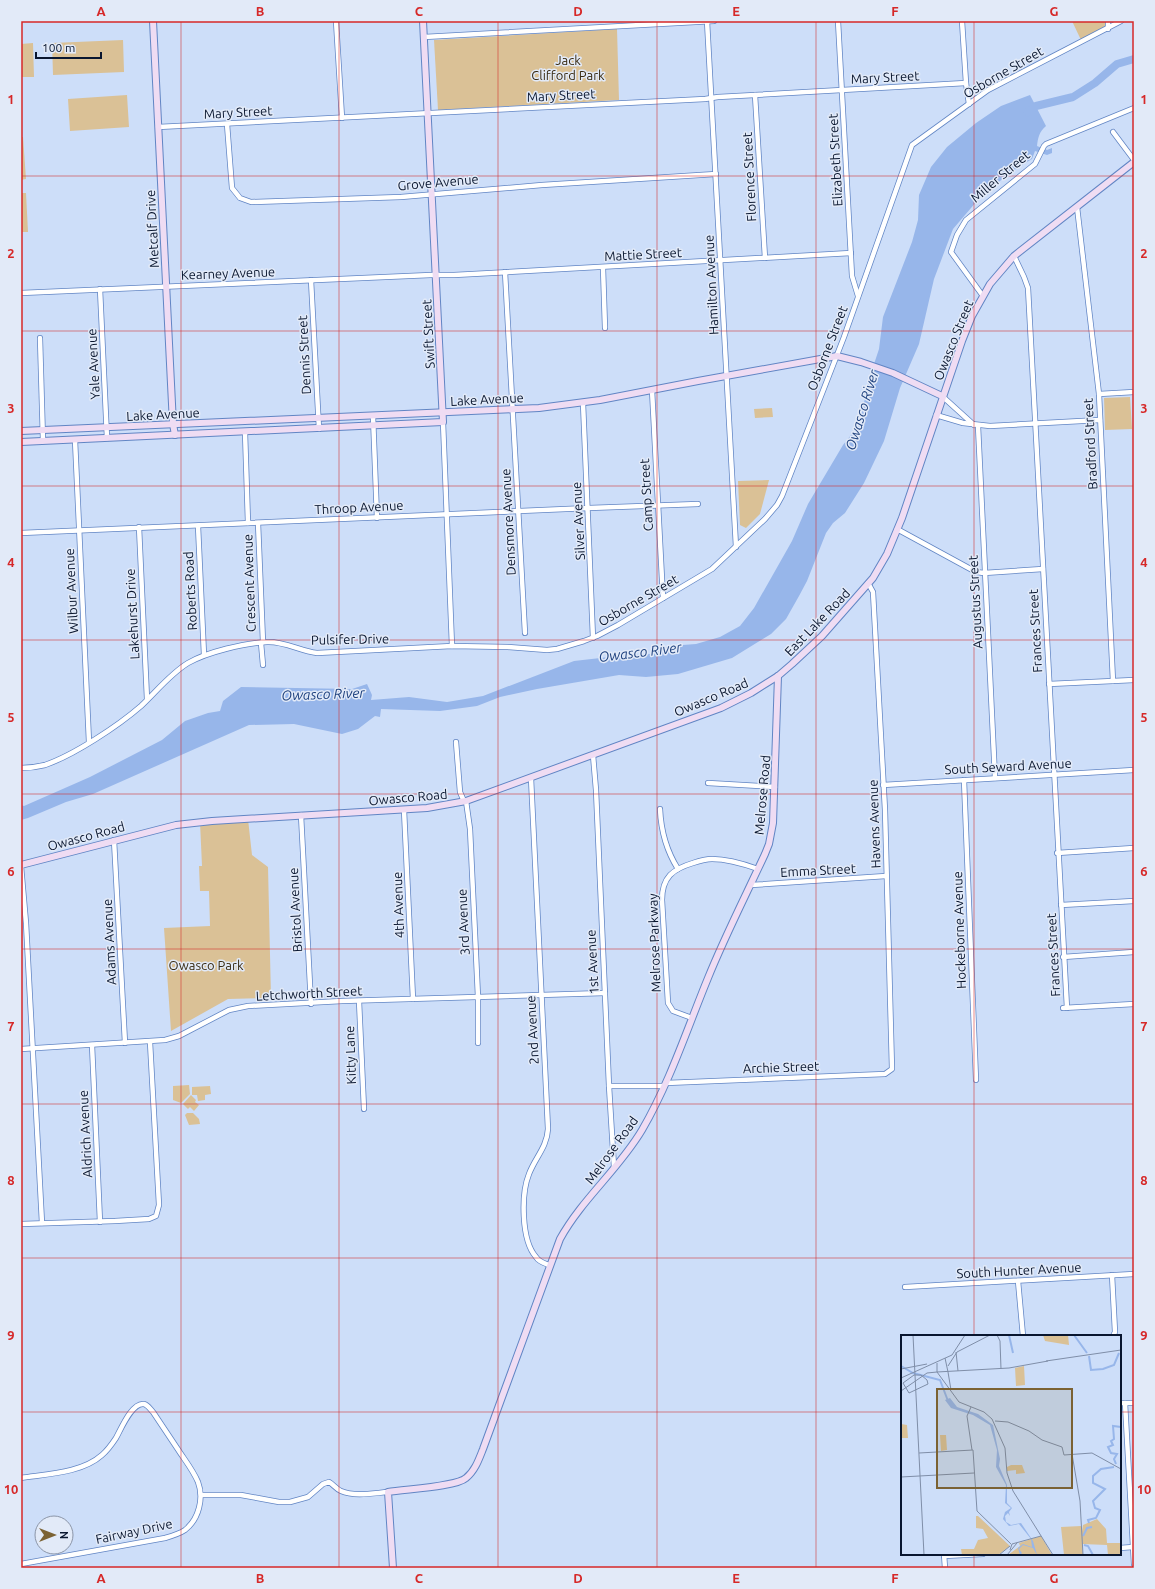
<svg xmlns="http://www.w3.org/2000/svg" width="1155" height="1589" font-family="Ubuntu,sans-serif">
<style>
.green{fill:#dac196}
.water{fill:#97b6ea}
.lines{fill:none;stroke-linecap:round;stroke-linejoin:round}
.river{stroke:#97b6ea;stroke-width:8}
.street-casing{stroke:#6185c4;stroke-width:6}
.secondary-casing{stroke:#6185c4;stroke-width:8}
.street{stroke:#fff;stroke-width:4.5}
.secondary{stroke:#efdcf3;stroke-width:6}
.grid{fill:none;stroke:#d62828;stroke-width:1;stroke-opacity:0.55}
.labels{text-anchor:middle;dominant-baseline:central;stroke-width:3;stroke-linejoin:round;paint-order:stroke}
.park-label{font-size:13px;fill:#392b12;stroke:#e2eaf8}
.street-label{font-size:13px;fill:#09162f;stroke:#e2eaf8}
.water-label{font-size:14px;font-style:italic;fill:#1f427f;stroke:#e2eaf8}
.inset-river{fill:none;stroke:#97b6ea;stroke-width:2}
.inset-road{fill:none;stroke:#7f8ea8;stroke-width:1}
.view{fill:#7b6233;fill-opacity:0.15;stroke:#7b6233;stroke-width:2}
.inset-edge{fill:none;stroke:#09162f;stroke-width:2}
.neatline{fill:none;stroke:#d62828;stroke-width:1.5}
.grid-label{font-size:13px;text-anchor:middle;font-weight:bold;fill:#d62828}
</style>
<rect width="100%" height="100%" fill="#cddef9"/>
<g class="green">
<path d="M1072,21H1105V26L1081,40Z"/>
<path d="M617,29L619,100L438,110L434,40Z"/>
<path d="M123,40L124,72L53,75L52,43Z"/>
<path d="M33,43L34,77H21V44Z"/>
<path d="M127,95L129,127L70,131L68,99Z"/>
<path d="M21,137H23L26,179L21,180Z"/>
<path d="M21,193H26L28,232H21Z"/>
<path d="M1130,397L1132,429L1105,430L1104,398Z"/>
<path d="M772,408L773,417L755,418L754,409Z"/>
<path d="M769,480L760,514L746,528L740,525L738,481Z"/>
<path d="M248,819L252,855L268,867L271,998L228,999L171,1031L164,928L210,926L209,891H200L199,866H202L200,822Z"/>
<path d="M189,1085L190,1094L181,1103L173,1100V1086Z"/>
<path d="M210,1086L211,1094L205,1095V1100L198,1101L197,1095H192V1087Z"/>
<path d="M191,1095L196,1100L195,1102L199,1105L194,1111L190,1107L188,1109L183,1104Z"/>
<path d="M187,1113H193L199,1119L200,1124L189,1125L185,1115Z"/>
</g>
<path class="water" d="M1030,95L1046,126C1039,132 1038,138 1037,146L1047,150L1052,148V153L1047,155L1035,151L1032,159L1017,168L996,184L977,201L953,229L934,279L919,344L900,388L884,441L864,483L845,513L833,523L826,533L807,581L799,596L786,619L771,634L732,658L678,674L646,677L619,675L537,689L500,697L477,706L440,711L381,709L380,717L375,716L358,729L342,734L294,724L249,725L93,794L66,802L28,818L21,820V805L24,806L90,777L162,740L185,721L208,713L220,711L223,701L241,687L352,689L367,684L372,695L371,700L409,697L447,702L483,696L574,661L618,656L652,654L669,646L696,644L720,637L740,626L754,608L792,541L808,504L843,445L859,425L870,376L879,349L883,317L912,242L918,220L919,195L931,167L947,147L976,123L1001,106Z"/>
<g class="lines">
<path class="river" d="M1028,112L1036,106L1073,97L1095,83L1117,64L1134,59"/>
<g class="street-casing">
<g id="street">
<path d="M336,21L342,118"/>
<path d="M707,21L736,547"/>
<path d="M838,21L852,276L858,296"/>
<path d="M962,21L966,83L969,104"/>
<path d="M1108,21V29"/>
<path d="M424,37L714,21"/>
<path d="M755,95L765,258"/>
<path d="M227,124L232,188L240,198L251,202L401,197L542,185L716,174"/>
<path d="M158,127L705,99L718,97L966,83"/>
<path d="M1113,132L1134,160"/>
<path d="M1077,207L1099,394L1113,681"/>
<path d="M1014,256L1024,277L1028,288L1067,1008"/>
<path d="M603,268L605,328"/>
<path d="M505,272L525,633"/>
<path d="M311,280L319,429"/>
<path d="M100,289L107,438"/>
<path d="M21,293L431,275H454L851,253"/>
<path d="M983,296L951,252L957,235L966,220L1035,164L1044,146L1046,144L1134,108"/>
<path d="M40,338L43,441"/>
<path d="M652,390L663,598"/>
<path d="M1099,394L1134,392"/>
<path d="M942,396L974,425"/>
<path d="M583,403L593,638"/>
<path d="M936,415L963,423L990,426L1100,420"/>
<path d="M373,416L377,518"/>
<path d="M443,422L452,646"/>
<path d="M978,426L995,778"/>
<path d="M245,432L248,523"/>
<path d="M75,440L89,742"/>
<path d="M258,523L263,642"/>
<path d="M198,526L204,655"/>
<path d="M139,527L147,699"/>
<path d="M897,529L976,572L984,573L1043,569"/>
<path d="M21,533L589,508L698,504"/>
<path d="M261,643L263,665"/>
<path d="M1049,684L1134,680"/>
<path d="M456,742L460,792L463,799L466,801L470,829L478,997V1043"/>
<path d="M593,755L596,790L609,1086L614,1167"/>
<path d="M21,768C29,768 37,767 45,765C74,755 118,726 141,706C156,692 170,674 188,663C207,652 245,643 267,642C284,641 300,651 317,653L452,646L508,647L547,650L557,649L584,641L597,636L618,625L712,569L765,519L777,505L782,496L844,337L912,145L988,90L1121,21"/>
<path d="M531,778L548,1129C547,1147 535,1158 529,1174C521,1194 521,1240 536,1257C539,1262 544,1263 549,1265"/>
<path d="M964,780L976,1080"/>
<path d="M708,783L775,787"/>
<path d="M883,785L1134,770"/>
<path d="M660,809C661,831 666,850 678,869"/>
<path d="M404,810L413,999"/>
<path d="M301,815L311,1004"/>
<path d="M114,840L125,1043"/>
<path d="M1057,853L1134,848"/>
<path d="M21,866L26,923L42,1223"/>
<path d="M751,885L886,876"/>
<path d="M1061,905L1134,901"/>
<path d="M1063,957L1134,952"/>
<path d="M359,1001L364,1109"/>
<path d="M1063,1008L1134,1004"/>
<path d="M692,1018L673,1011L668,1003L662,900C662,877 673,869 693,863C699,861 705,859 712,859C726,859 744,864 758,869"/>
<path d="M92,1045L100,1222"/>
<path d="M21,1049L165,1040L179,1036L229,1010L248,1006L342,1001L605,993"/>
<path d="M666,1083L885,1074L892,1069L885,810L873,592L868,583"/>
<path d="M609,1086H664"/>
<path d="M21,1224L115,1221L149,1219L156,1216L159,1205L150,1042"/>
<path d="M1112,1275L1115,1332L1113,1336"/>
<path d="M1018,1281L1023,1336"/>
<path d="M905,1287L1134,1274"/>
<path d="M1120,1403H1134"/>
<path d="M1125,1403L1134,1564"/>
<path d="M21,1478C47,1474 82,1473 102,1455C108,1450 112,1444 116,1438C121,1429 132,1402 144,1404C148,1405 150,1409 153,1412C161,1424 169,1436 177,1448C184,1459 193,1470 198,1482C204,1498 199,1519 185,1530C179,1534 172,1536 165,1538L21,1564"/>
<path d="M201,1495H241L279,1502H290L308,1497L323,1484L329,1482C333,1484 336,1489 341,1491C355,1497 374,1493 388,1492"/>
<path d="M1120,1548L1133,1547"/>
<path d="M944,1554L945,1568"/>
<path d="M944,1556L983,1554"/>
</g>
</g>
<g class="secondary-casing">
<g id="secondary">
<path d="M153,21L173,424L175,435"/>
<path d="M21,431L539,408L600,400L698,381L837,356L861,362L893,373L942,396"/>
<path d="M21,442L443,422L423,21"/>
<path d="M21,865L176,825L212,821L427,808L466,801L721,708L751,693L778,676L792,664L822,636L873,578L887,554L902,518L962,341L972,316L990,284L1014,256L1134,162"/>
<path d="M393,1568L388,1492C404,1489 456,1487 466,1478C475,1471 479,1459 483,1449L560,1239C582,1199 619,1169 642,1130C670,1082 687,1029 708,978C725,936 746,895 765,854L769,844L773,823L778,676"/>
</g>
</g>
<use href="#street" class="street"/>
<use href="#secondary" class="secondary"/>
</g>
<path class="grid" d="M181,21V1568M339,21V1568M498,21V1568M657,21V1568M816,21V1568M974,21V1336M21,176H1134M21,331H1134M21,486H1134M21,640H1134M21,794H1134M21,949H1134M21,1104H1134M21,1258H1134M21,1412H902M1120,1412H1134M974,1554V1568"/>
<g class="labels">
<g class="park-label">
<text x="568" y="60">Jack<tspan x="568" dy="15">Clifford Park</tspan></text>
<text x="206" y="965">Owasco Park</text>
</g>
<g class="street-label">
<text transform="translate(1003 72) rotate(-30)">Osborne Street</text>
<text transform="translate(885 77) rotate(-3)">Mary Street</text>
<text transform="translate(561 95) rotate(-3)">Mary Street</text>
<text transform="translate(238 112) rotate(-3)">Mary Street</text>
<text transform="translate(835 160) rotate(-93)">Elizabeth Street</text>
<text transform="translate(1000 176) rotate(-40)">Miller Street</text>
<text transform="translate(749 177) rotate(-93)">Florence Street</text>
<text transform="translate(438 182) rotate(-5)">Grove Avenue</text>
<text transform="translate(152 229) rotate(-93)">Metcalf Drive</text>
<text transform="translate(643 254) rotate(-3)">Mattie Street</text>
<text transform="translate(228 273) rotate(-2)">Kearney Avenue</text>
<text transform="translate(711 285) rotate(-93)">Hamilton Avenue</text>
<text transform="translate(428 334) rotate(-93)">Swift Street</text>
<text transform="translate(953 340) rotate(-68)">Owasco Street</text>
<text transform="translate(827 348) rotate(-69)">Osborne Street</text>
<text transform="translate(304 355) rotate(-93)">Dennis Street</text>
<text transform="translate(93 364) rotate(-93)">Yale Avenue</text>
<text transform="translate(487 399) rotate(-3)">Lake Avenue</text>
<text transform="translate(163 414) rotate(-3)">Lake Avenue</text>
<text transform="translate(1090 444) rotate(-93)">Bradford Street</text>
<text transform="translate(646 495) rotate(-93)">Camp Street</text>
<text transform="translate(359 507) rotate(-3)">Throop Avenue</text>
<text transform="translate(578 521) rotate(-93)">Silver Avenue</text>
<text transform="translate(508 522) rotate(-93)">Densmore Avenue</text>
<text transform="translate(249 583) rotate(-92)">Crescent Avenue</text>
<text transform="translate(71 591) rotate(-93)">Wilbur Avenue</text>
<text transform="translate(190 591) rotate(-93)">Roberts Road</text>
<text transform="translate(638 600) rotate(-30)">Osborne Street</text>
<text transform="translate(975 602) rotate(-93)">Augustus Street</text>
<text transform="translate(132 614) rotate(-93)">Lakehurst Drive</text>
<text transform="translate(817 622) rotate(-46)">East Lake Road</text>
<text transform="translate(1035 631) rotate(-93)">Frances Street</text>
<text transform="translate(350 639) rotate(-1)">Pulsifer Drive</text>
<text transform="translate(711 697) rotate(-23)">Owasco Road</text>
<text transform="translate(1008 766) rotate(-3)">South Seward Avenue</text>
<text transform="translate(762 795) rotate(-85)">Melrose Road</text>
<text transform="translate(408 797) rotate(-5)">Owasco Road</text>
<text transform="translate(874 824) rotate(-92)">Havens Avenue</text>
<text transform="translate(86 836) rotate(-15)">Owasco Road</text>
<text transform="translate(818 870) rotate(-3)">Emma Street</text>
<text transform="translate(398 905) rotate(-92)">4th Avenue</text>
<text transform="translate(295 910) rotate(-93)">Bristol Avenue</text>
<text transform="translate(463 922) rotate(-93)">3rd Avenue</text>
<text transform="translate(959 930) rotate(-92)">Hockeborne Avenue</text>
<text transform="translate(109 942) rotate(-93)">Adams Avenue</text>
<text transform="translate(654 943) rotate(-92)">Melrose Parkway</text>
<text transform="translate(1053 955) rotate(-93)">Frances Street</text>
<text transform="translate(592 962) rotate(-93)">1st Avenue</text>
<text transform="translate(309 993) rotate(-3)">Letchworth Street</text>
<text transform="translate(532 1030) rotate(-93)">2nd Avenue</text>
<text transform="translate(350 1055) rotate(-92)">Kitty Lane</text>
<text transform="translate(781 1067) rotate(-2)">Archie Street</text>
<text transform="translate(85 1134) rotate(-93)">Aldrich Avenue</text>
<text transform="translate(611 1150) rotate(-54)">Melrose Road</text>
<text transform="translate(1019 1270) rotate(-3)">South Hunter Avenue</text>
<text transform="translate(134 1531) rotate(-12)">Fairway Drive</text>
</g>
<g class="water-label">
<text transform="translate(862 410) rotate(-73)">Owasco River</text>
<text transform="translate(640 652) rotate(-7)">Owasco River</text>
<text transform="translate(323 694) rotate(-2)">Owasco River</text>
</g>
</g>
<g transform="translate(901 1335)">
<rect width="220" height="220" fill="#cddef9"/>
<path d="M142,0H167L168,10L144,6ZM123,31L124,50L115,51L114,33ZM0,89L6,90L7,103H0ZM39,100H45L46,115L40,116ZM110,130H121L124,138L115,139V135L106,136V132ZM75,181H77L109,211L97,220H61L60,214H73L77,205L87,203L82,194L75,193ZM196,184L205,194L206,208H220V220H207L206,210L181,209L182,220H163L160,192L180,191L181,196L182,190ZM140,201L151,220H107L119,211L118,208Z" fill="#dac196"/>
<path d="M49,63L56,72L77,79L92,90L99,124L98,131L106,150V168L111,173L108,177L109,181L107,178L104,181L105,187L110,190L120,188L132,206L136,220L132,213L122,210L118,214L121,218L119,220L117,213L122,209L131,212L130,204L118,189L108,191L102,184L104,177L110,173L104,168L105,150L95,132L96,115L89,90L72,80L50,73L44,65Z" fill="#97b6ea"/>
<path class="inset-river" d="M108,0L112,18M173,0L186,18M188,21L190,35L202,34L213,30L218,18M0,31L12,38L39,45L47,66M215,129L213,124L216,119L210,118L207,112L212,110L210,106L213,104L212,91L220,92M188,188L187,185L195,183L199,175L194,173L192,166L204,154L192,148V141L200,134L213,132M182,201L186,193L191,192M183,210L187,211L192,220"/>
<path class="inset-road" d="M12,0L23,220M96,0L99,6L100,34M55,17L57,36M44,23L47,37M145,26L220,15M36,28V37L108,33L147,26M47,31L56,17L89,0M0,34L26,29M47,37L50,55M13,40H20L26,45L27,49L8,58L2,48ZM0,43L51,20L64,0M0,56L26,38L36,37L58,67L83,77L91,84L104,113L106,138L112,156L152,220M70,72L66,81L71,115M94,86L107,87L128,96L141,105L161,112L163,120L191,118L220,134M18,118L72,115L76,176L110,209M171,119L179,166L182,220M0,142L73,138M109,215L111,209L140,201M98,220L109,211M106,220L116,208"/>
<path class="view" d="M36,54H171V153H36Z"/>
<rect width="220" height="220" class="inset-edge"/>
</g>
<rect width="1155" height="1589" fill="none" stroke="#e2eaf8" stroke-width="44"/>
<g transform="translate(54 1535) rotate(90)"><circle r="19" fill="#e2eaf8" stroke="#8b95a8"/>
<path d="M0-3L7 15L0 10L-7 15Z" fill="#7b6233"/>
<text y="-6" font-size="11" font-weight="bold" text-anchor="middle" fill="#09162f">N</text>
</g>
<path d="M36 52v6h65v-6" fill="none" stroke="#09162f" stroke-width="2"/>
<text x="42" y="52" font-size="12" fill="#09162f" stroke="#e2eaf8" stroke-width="3" paint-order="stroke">100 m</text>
<rect x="22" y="22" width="1111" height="1545" class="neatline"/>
<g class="grid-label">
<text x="101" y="16">A</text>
<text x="260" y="16">B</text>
<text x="419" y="16">C</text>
<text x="578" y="16">D</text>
<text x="736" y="16">E</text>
<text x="895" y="16">F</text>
<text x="1054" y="16">G</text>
<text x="11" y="104">1</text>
<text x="1144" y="104">1</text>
<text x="11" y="258">2</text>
<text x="1144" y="258">2</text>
<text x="11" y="413">3</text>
<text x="1144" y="413">3</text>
<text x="11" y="567">4</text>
<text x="1144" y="567">4</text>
<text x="11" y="722">5</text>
<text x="1144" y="722">5</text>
<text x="11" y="876">6</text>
<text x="1144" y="876">6</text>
<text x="11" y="1031">7</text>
<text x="1144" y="1031">7</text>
<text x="11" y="1185">8</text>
<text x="1144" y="1185">8</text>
<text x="11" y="1340">9</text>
<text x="1144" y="1340">9</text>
<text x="11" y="1494">10</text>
<text x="1144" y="1494">10</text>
<text x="101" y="1583">A</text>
<text x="260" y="1583">B</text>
<text x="419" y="1583">C</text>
<text x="578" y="1583">D</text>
<text x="736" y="1583">E</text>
<text x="895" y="1583">F</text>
<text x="1054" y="1583">G</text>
</g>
</svg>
